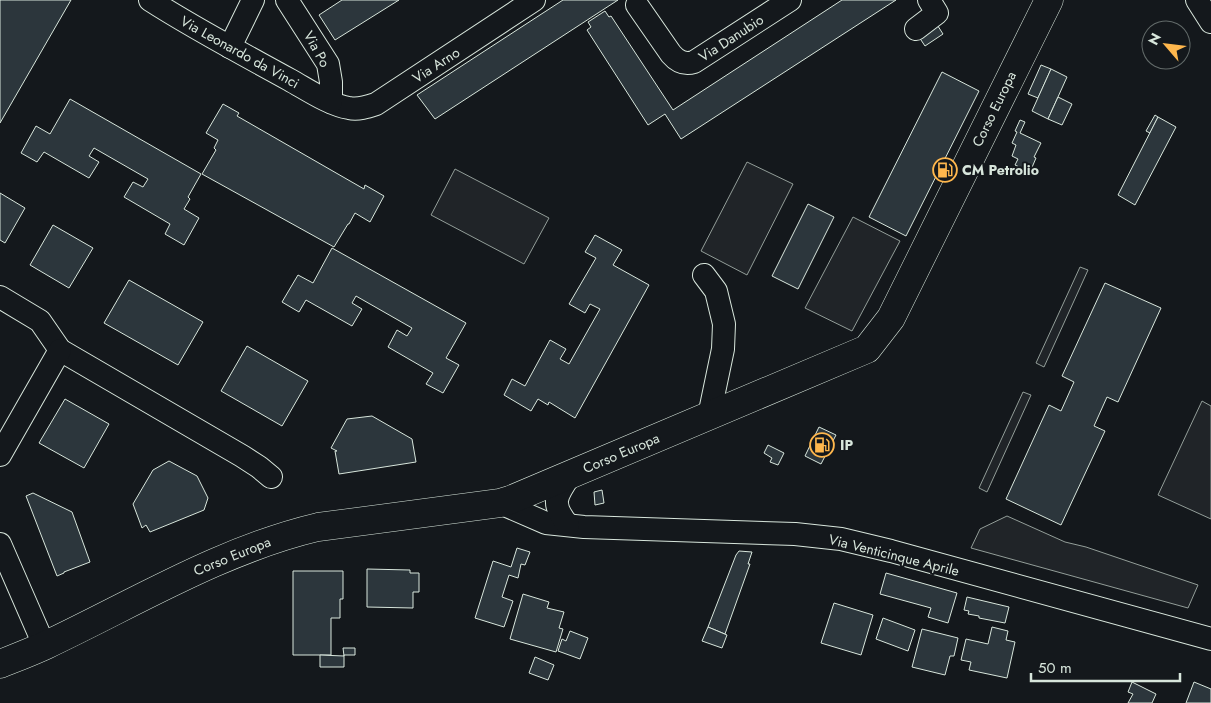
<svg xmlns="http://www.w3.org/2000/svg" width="1211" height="703" font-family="Jost,sans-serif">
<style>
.green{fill:#202428;stroke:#939e99}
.building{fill:#2c363c;stroke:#d8e6dc}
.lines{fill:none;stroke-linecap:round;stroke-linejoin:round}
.minor-casing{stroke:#d8e6dc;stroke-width:24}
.major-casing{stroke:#d8e6dc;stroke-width:29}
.minor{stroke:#14181c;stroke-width:22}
.major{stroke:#14181c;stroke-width:28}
.labels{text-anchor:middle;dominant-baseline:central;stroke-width:4;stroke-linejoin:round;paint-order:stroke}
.street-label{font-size:14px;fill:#d8e6dc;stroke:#14181c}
.poi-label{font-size:14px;font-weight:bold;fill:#d8e6dc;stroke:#14181c;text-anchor:start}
</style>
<rect width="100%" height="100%" fill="#14181c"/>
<g class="green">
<path d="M747,162L793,184L747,275L701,251Z"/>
<path d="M455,169L549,218L524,264L431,215Z"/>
<path d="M853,217L900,241L852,331L805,308Z"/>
<path d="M1080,267L1088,270L1044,367L1036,363Z"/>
<path d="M1023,392L1031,395L987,492L979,488Z"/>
<path d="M1202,401L1211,406V519L1158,495Z"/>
<path d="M1007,516L1065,542L1086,547L1198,585L1188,608L971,548L980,529Z"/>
</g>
<g class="building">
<path d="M0,0H71L0,123Z"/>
<path d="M342,0H399L335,40L319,15Z"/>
<path d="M563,0H618L435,119L417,95Z"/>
<path d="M842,0H896L681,139L665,114L648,125L587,30L591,27L588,22L605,11L609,17L611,16L673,110Z"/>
<path d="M936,23L943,34L925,46L917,34Z"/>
<path d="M1041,65L1051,69L1038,98L1028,94Z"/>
<path d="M1051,69L1067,77L1048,119L1032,111Z"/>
<path d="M942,72L979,91L906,236L869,217Z"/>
<path d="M1058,97L1072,104L1062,125L1048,119Z"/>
<path d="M70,99L201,174L188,197L190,199L184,209L199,218L184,245L165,234L170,224L124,197L133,182L143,187L148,179L94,148L89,156L99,162L89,178L44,152L37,162L21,153L36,126L50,134Z"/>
<path d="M223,104L239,113L237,116L364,189L365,185L384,196L370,222L355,213L349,224H348L334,247L202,174L216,150L214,148L218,140L206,133Z"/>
<path d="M1155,115L1158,117L1150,133L1146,131Z"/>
<path d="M1158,117L1176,127L1135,205L1118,195Z"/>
<path d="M1020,120L1025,122L1020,133L1041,143L1034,157L1036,158L1030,172L1015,165L1018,159L1012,156L1016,145L1012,143L1017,132L1015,131Z"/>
<path d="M0,193L25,208L5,243L0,240Z"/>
<path d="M808,204L834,217L798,289L772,276Z"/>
<path d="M53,225L93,248L69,288L30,265Z"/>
<path d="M595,235L622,250L613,265L649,285L575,418L549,402L548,405L538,399L531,411L504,395L512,379L525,386L550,340L566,349L560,359L569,364L600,309L590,304L585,313L569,304L596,258L585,252Z"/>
<path d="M332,248L466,323L446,358L459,365L443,393L426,384L433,373L388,347L397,330L407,336L412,328L356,296L352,303L362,309L352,326L306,300L299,312L282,302L298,275L313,283Z"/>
<path d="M129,280L203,322L178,365L104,323Z"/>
<path d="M1105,283L1161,308L1118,402L1107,397L1094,426L1105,431L1061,525L1006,499L1049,405L1061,411L1074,382L1062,376Z"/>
<path d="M247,346L308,381L282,426L221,391Z"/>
<path d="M65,399L109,424L84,468L39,443Z"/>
<path d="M372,416L412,439L416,462L339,474L335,451H337L331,448L347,419Z"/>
<path d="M819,427L836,435L821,464L805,456Z"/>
<path d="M768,445L784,453L778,465L770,462L772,458L764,453Z"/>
<path d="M169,461L197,476L208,498L204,510L150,532L146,525L142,528L133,504L153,470Z"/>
<path d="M602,490L604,503L595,505L594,492Z"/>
<path d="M33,493L72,512L90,562L64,572V573L57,576L26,496Z"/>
<path d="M517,548L530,552L525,565L521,564L518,578L509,575L502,597L513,601L504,627L475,618L493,561L511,567Z"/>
<path d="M739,551L752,552L748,564H750L725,634L708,627L736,555Z"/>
<path d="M367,569L410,570V573H419V592H413V608L367,607Z"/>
<path d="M293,571H343V599H340V618H331V655H293Z"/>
<path d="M886,573L957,593L948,623L928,617L931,608L880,594Z"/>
<path d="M523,594L549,602L547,608L564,612L559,628L563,629L556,652L510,639Z"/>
<path d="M967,597L1009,607L1005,623L979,618V616L968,614L969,611L964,610Z"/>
<path d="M834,603L873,615L861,655L821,643Z"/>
<path d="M883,618L915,630L908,651L876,639Z"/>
<path d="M708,627L727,635L722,648L702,641Z"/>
<path d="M992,627L1008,631L1006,640L1015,642L1007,678L969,670L971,662L961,660L966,639L988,644Z"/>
<path d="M922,629L958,638L954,656H950L945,675L912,667Z"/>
<path d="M570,631L588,638L580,659L558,651L562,639L566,641Z"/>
<path d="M343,648H355V655H344V667H320V655L344,656Z"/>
<path d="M535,657L554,665L548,680L529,673Z"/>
<path d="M1132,682L1156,694L1152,703H1128L1133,694L1128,692Z"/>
<path d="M1194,682L1211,689V703H1186Z"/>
</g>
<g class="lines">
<g class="minor-casing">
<g id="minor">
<path d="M150,0C195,29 243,54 290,80C308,90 330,105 349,108C358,110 367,107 376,104L534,0"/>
<path d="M287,0L328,64L331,82V102"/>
<path d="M1197,0L1211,22"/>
<path d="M637,5L671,54C677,61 684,65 694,62L790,0"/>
<path d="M916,29L937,13L929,0"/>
<path d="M230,47L253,0"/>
<path d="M704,275L716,291L724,324L723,349L709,416"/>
<path d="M0,297L40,321L60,350L242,456L259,467L271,477"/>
<path d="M0,455L60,350"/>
<path d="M500,503L546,523L584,527L795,534L841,539L891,551L1211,639"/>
<path d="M568,525C550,503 556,496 571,474"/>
<path d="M0,544L44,645"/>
</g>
</g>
<g class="major-casing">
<path id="major" d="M0,664C15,658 31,652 46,645C135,603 221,550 318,527L500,503L510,500L867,349L891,318L1049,0"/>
</g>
<use href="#minor" class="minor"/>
<use href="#major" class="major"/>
</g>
<defs>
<g id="fuel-ring" transform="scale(1.25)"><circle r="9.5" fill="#14181c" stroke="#ffb74d" stroke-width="1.5"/><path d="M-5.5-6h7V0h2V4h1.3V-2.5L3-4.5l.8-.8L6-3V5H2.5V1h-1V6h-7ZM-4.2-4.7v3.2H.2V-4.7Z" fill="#ffb74d"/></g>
</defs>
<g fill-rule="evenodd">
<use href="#fuel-ring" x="945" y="170"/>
<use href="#fuel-ring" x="822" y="445"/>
</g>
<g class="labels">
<g class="street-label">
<text transform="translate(731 38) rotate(-33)">Via Danubio</text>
<text transform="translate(317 49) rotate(61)">Via Po</text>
<text transform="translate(240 52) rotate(29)">Via Leonardo da Vinci</text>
<text transform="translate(436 65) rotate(-33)">Via Arno</text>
<text transform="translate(994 109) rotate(-64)">Corso Europa</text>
<text transform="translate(621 453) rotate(-23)">Corso Europa</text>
<text transform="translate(894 555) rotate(14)">Via Venticinque Aprile</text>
<text transform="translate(232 556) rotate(-22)">Corso Europa</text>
</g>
<g class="poi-label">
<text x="962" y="170">CM Petrolio</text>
<text x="840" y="445">IP</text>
</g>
</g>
<g transform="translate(1166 45) rotate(298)"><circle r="24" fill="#14181c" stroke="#626a69"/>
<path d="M0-4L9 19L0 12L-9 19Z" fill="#ffb74d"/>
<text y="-8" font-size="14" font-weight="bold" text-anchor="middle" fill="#d8e6dc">N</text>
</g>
<path d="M1031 673v8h149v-8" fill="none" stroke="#d8e6dc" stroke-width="2.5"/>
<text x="1038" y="673" font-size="15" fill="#d8e6dc" stroke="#14181c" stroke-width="4" paint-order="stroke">50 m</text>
</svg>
